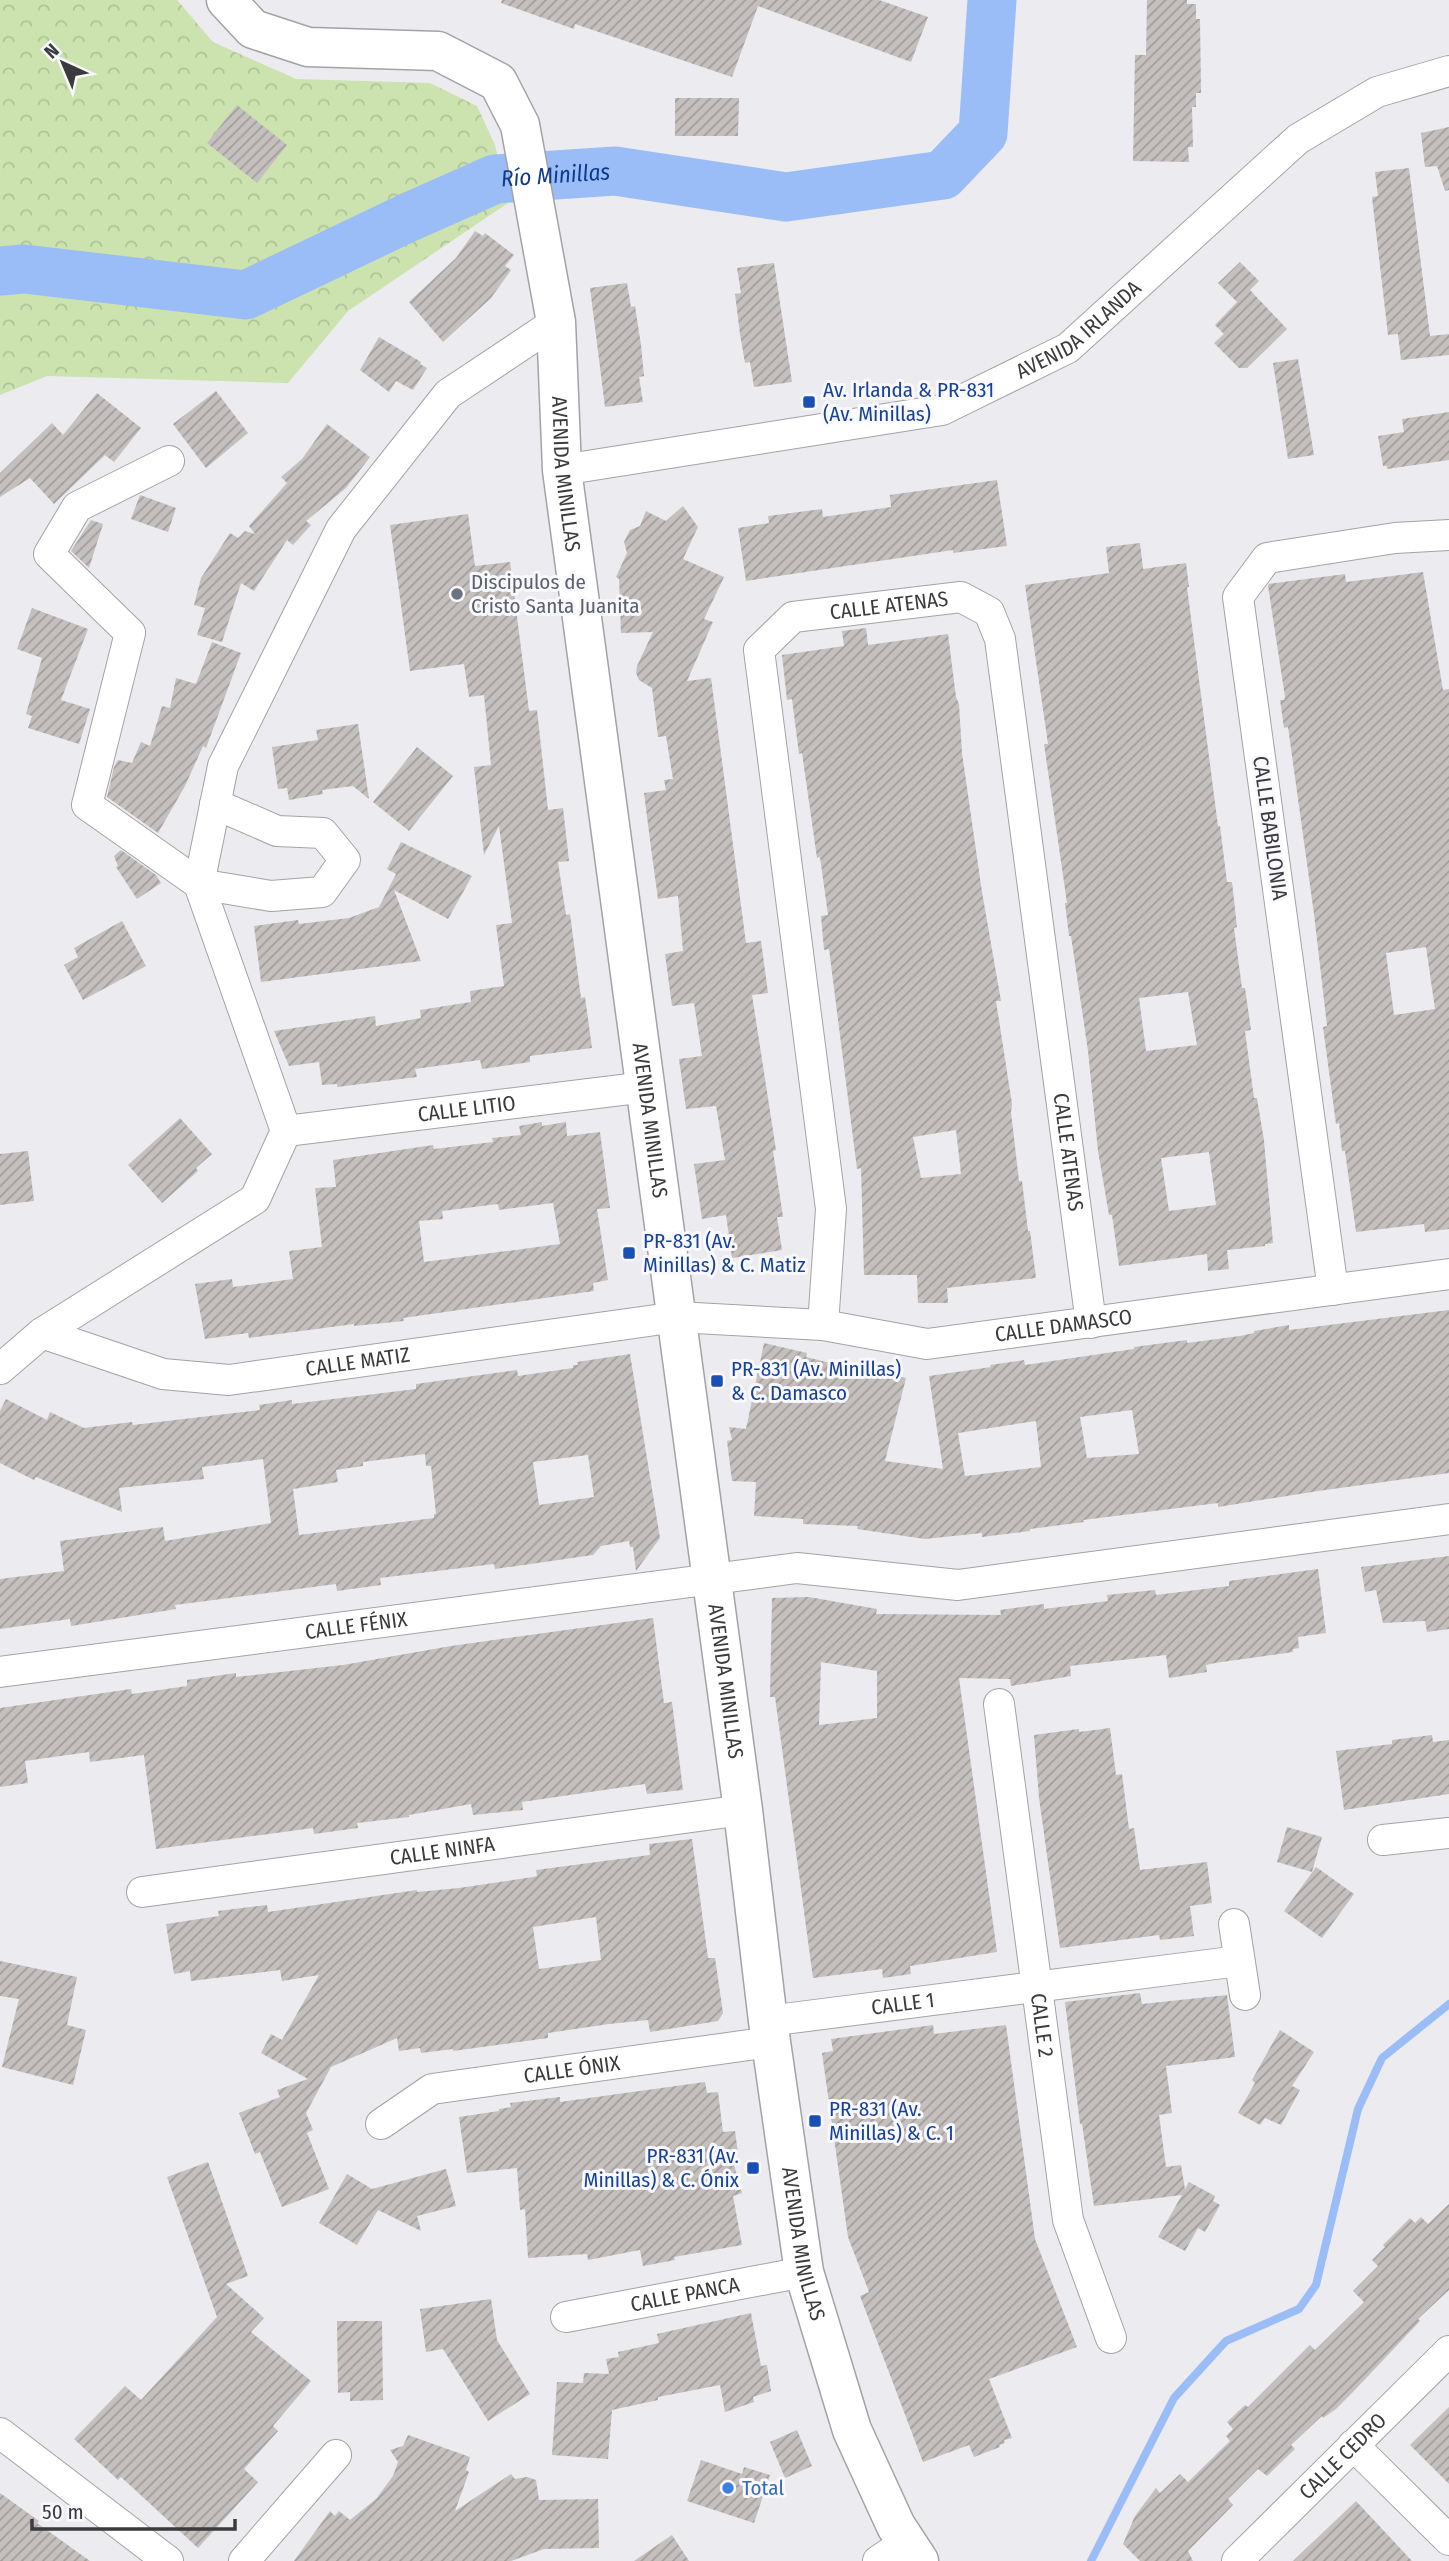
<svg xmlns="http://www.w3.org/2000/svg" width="1449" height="2561" font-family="'Fira Sans Condensed',sans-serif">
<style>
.forest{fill:url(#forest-crowns)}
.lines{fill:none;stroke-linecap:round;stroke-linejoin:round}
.stream{stroke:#9bbdf7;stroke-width:8}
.river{stroke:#9bbdf7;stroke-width:49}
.building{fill:url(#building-hatch);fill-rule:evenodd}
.street-casing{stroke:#a3a3a7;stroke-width:32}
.secondary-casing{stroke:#a3a3a7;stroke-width:41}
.street{stroke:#fff;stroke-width:30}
.secondary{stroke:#fff;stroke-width:38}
.transit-dot{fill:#1a4fb4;stroke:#f9f8fd;stroke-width:2.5}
.worship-dot{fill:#6b7280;stroke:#f9f8fd;stroke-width:2.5}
.shop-dot{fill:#3f7fe0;stroke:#f9f8fd;stroke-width:2.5}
.labels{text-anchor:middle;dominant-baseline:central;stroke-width:6;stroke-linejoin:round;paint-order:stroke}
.street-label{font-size:21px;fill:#3b3b3d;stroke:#f9f8fd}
.transit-label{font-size:21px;fill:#164399;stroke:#f9f8fd;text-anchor:start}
.worship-label{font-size:21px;fill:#5b616d;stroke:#f9f8fd;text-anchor:start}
.shop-label{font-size:21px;fill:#366cbe;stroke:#f9f8fd;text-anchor:start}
.water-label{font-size:23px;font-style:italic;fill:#0c3b8c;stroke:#f9f8fd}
</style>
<defs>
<pattern id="forest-crowns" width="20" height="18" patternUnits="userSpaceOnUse" patternTransform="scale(1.75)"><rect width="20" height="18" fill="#cce2af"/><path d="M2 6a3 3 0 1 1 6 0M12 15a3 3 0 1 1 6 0" fill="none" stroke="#b0c397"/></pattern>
<pattern id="building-hatch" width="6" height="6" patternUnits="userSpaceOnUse" patternTransform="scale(1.75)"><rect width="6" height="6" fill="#c5c0be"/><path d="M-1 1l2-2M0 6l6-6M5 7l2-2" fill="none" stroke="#a19d9c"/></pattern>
</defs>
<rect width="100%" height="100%" fill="#ebebf0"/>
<path class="forest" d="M0,0H177L213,42L296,79L430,83L477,106L495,145L508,203L348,311L288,383L47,376L0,395Z"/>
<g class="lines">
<path class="stream" d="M1091,2561L1174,2398L1226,2341L1299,2309L1316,2285L1358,2109L1382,2058L1449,2004"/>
<path class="river" id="s1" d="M0,271L24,269L246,295L407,218L495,179L615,171L786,197L943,175L983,133L992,0"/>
</g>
<g class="building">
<path d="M502,0H879L928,17L911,62L758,6L732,77L575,24L574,29L501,3Z"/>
<path d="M1147,0H1187V4H1196V19H1200L1201,93H1196V107H1192L1193,147H1188L1189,162L1133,161L1135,55H1146Z"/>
<path d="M675,98H739L738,136H675Z"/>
<path d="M237,105L287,145L257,183L207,143Z"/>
<path d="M1449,127V190L1445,191L1437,166L1425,167L1421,133Z"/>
<path d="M1409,168L1430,336L1449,334V355L1401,360L1398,334L1388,335L1372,197L1378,196L1375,172Z"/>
<path d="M475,231L483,236L485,233L514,255L505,266L511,270L491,298L443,342L409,302L456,258Z"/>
<path d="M1240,262L1259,281L1250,290L1287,329L1247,368H1239L1214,343L1224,334L1215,325L1237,302L1218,283Z"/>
<path d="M774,263L792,382L754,387L750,362L745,363L740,334L735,294L741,293L737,268Z"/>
<path d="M627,283L631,307L635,306L641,345L644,376L639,377L643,402L605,407L590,288Z"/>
<path d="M379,337L421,362L420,364L427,368L413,390L396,381L389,392L360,370Z"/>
<path d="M1298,359L1314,455L1288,459L1273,363Z"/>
<path d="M216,391L248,433L206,468L173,424Z"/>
<path d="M97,393L141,428L114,462L105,455L54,504L30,478L0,497V473L52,423L63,435Z"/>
<path d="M1449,412V460L1387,469V466H1383L1378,436L1404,432L1402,419Z"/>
<path d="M327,424L370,457L346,488L306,521L311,525L293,545L287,540L254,591L241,583L222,642L197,635L205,608L194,605L201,578L230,533L238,538L245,531L255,534L249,526L287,483L281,477L302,459Z"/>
<path d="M997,480L1007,546L953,553V550L746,581L738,528L769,523L768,516L822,509L823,517L891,507L890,495Z"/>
<path d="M140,495L176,508L168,532L131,519Z"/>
<path d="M683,506L698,527L683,559L724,577L704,619L713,622L687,681L711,678L746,943L761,941L768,993L752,995L776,1150L773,1151L783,1217H777L782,1250L732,1258L726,1215L702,1219L694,1164L725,1160L716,1106L686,1109L679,1059L702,1056L694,1003L672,1006L665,954L683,951L678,896L658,899L651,848L644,793L666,790L664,780L673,779L666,736L658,737L652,688L639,680L636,673L637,666L653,632L621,633L619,579L616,577L627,553L624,542L630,530L640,526L646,511L666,521Z"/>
<path d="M468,514L475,566L510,562L529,711L537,710L548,810L563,808L569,861L558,862L566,915L570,914L581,998L585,997L592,1048L530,1056V1062L482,1069L480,1060L415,1069L417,1077L337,1087V1084L322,1085L319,1062L289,1066L274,1031L375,1016L376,1026L421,1018L420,1010L471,1002L470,991L504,986L496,925L512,923L499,826L484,855L474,767L491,765L484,695L469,697L464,664L410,671L390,525Z"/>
<path d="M91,520L103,524L89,568L71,551Z"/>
<path d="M1140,543L1143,569L1186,563L1189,587H1187L1218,826H1220L1227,882H1232L1237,927L1234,928L1242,988H1245L1251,1030L1245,1031L1254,1098H1257L1264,1141L1273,1243L1265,1244V1246L1227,1250L1229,1269L1208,1271L1207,1254L1119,1266L1112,1215H1109L1098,1151L1088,1051L1071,936H1069L1065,903H1067L1044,744H1048L1025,585L1109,573L1106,547ZM1188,992L1197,1045L1146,1051L1139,998ZM1209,1152L1216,1205L1169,1211L1161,1158Z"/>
<path d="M1423,572L1443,690L1449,689V1229L1425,1232L1424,1224L1356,1232L1345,1151H1342L1339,1123L1336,1124L1323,1027L1327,1026L1314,914L1288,727L1284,728L1280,700H1284L1285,697L1268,586L1269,584L1345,574L1346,582ZM1426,947L1435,1009L1394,1015L1386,953Z"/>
<path d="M32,608L88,629L61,700L90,709L79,744L28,728L32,716L26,714L42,658L17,649Z"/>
<path d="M866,628L868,645L948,634L956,697L959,704L962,753L982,892L1001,1001H996L1012,1104L1011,1112L1019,1181H1022L1028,1231H1030L1036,1278L947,1288L948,1303H918L917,1275H864L861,1168L857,1169L829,949L824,950L821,916L828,915L820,857L817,858L802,753L799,754L792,699L787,700L782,655L844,646L842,631ZM956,1130L961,1174L921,1178L913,1137Z"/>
<path d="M212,642L241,653L206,748L203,746L185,786L158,833L107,797L114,767L118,760L132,763L141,742L150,746L162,706L170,708L176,678L196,684Z"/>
<path d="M358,724L369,799L353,786L322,790L323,794L289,800L287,788L278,789L272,747L318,740L316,730Z"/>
<path d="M417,747L453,776L409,831L373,802Z"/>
<path d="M401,842L472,876L448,919L394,890L421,961L261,982L254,926L298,920L299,924L349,918L379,907L396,874L387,869Z"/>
<path d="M121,850L156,875L161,883L137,899L116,867L118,866L114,856Z"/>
<path d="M122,921L146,966L83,1000L64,965L78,957L74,948Z"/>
<path d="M180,1118L212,1154L196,1168L198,1171L162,1203L128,1165Z"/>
<path d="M542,1122V1126L566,1122L567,1136L600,1132L610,1208L597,1209L608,1280L593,1283L594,1291L403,1318L404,1321L354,1326V1324L249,1338L248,1333L205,1339L195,1284L232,1279L233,1287L293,1279L289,1251L322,1247L315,1188L336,1187L333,1160L433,1145L434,1149L493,1142L492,1138L521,1135L519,1126ZM553,1203L560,1244L424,1262L419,1221L443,1219L442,1211L498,1204L499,1210Z"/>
<path d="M28,1151L34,1201L0,1205V1154Z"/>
<path d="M1449,1310V1473L1318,1491L1218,1507V1503L1083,1520L1084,1522L1030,1529V1531L982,1537V1533L925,1539L857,1529L858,1526L803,1524V1519L754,1516L756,1482L732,1481L727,1441L732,1440L729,1427L746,1429L764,1343L807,1353L806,1357L863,1371L864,1367L906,1378L885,1461L943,1469L929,1376L991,1367L990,1365L1024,1360L1025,1365L1134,1349V1347L1187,1340V1343L1240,1336L1254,1333V1331L1289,1325V1330ZM1132,1410L1139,1454L1087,1458L1080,1417ZM1036,1421L1041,1467L965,1476L958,1433Z"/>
<path d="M630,1354L660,1538L636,1571L633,1547H630L629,1541L601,1546L593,1555L495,1569L494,1564L380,1578L381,1585L337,1591L336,1584L175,1605L176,1609L71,1626L70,1619L0,1629V1579L64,1571L60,1541L163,1527L165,1541L271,1523L263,1459L202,1467L204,1479L119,1488L122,1512L36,1477L34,1480L0,1463V1411L6,1399L47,1420L50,1412L84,1428L132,1422L133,1425L260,1410L259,1405L292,1400V1404L416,1389V1384L517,1370L518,1376L573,1368V1365H578L577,1362ZM425,1454L426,1466H431L436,1514H434V1518L299,1535L293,1489L338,1482L336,1470L363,1466V1462ZM588,1455L594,1497L539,1505L533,1462Z"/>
<path d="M1449,1556V1629L1427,1632L1425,1621L1383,1623L1376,1590L1365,1592L1361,1567Z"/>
<path d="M1318,1569L1326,1633L1298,1637L1299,1648L1293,1649V1652L1215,1663L1206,1665L1207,1672L1169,1678L1166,1655L1070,1666L1071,1676L1011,1686L1010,1679L959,1678L997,1952L910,1966L911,1974L883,1978L882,1969L813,1978L775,1697H770L772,1598L809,1597L877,1609L876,1614L1001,1615L1000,1610L1044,1604V1609L1108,1601L1107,1595L1155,1590L1156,1595L1229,1586V1581ZM821,1662L877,1671V1718L819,1725Z"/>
<path d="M653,1618L664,1703L672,1702L683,1790L647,1794L645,1784L522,1802L523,1810L473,1815L471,1804L409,1815V1817L357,1823L358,1828L314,1834L313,1828L156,1849L144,1755L90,1762L89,1752L25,1761L28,1783L0,1787V1708L131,1689L132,1694L187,1686V1680L236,1673V1677L343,1665L451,1646Z"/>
<path d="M1110,1728L1116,1775L1122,1774L1129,1829L1134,1828L1140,1870L1207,1862L1212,1903L1190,1906L1194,1936L1160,1940L1159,1935L1060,1948L1039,1798L1034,1735L1079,1729V1732Z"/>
<path d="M1432,1735L1433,1742L1449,1740V1794L1344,1810L1336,1751L1392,1744V1740Z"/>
<path d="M1287,1827L1322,1837L1312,1872L1277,1862Z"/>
<path d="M692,1839L708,1958H715L723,2013L718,2021L650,2032L648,2020L609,2024L548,2033V2038L453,2051V2049L421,2053L420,2048L399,2051L397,2038L331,2067L306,2113L313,2130L307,2133L329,2189L282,2207L260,2152L255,2154L239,2113L280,2097L277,2090L308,2079L261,2053L271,2034L282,2040L319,1975L282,1981L280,1970L191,1981L190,1971L174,1974L166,1924L219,1916L218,1911L267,1905L268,1912L417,1890V1892L459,1888L533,1877L537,1876L536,1870L650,1855L649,1844ZM596,1917L601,1960L539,1969L533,1927Z"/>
<path d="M1316,1867L1354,1894L1322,1938L1284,1911Z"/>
<path d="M0,1961L77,1977L67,2025L86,2030L73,2085L2,2067L19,1999L0,1996Z"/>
<path d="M1140,1993L1142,2004L1227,1995L1235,2057L1166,2066L1172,2113L1159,2115L1166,2167L1181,2165L1185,2189L1189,2182L1215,2196L1213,2201L1220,2205L1205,2232L1198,2228L1185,2251L1158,2237L1182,2195L1094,2206L1082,2124H1080L1065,2002Z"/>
<path d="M933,2025L934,2034L1006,2025L1035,2239L1077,2347L989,2379L1012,2438L1004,2440L1005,2443L999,2445L1000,2447L974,2457L969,2445L923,2462L860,2296L869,2292L848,2237L822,2053L833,2051L831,2039Z"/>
<path d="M1280,2030L1314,2052L1292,2086L1300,2090L1281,2125L1265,2118L1260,2125L1238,2113L1255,2083L1252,2080Z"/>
<path d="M705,2082L707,2093L718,2092L723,2132L735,2131L738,2153L731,2154L742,2193L733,2196L742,2245L674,2257L675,2260L643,2266L640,2250L588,2260L587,2254L528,2258L525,2209L520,2210L517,2168L467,2173L459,2117L499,2111V2109L511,2107L510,2103L560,2097V2102Z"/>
<path d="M208,2162L248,2276L226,2284L264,2318L251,2332L311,2381L273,2426L278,2431L244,2469L258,2482L198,2548L121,2477L118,2480L74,2439L125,2386L141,2400L217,2317L167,2177Z"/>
<path d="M446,2169L456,2206L417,2216L421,2231L378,2210L357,2245L319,2223L347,2174L372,2189Z"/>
<path d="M1449,2204V2290L1418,2319L1420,2321L1353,2392L1336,2409L1323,2418L1322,2416L1291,2445L1295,2449L1267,2476L1258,2469L1228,2499L1233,2505L1188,2551L1193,2561H1140L1123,2544L1135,2516L1156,2488L1160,2493L1180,2474L1188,2482L1230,2441L1226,2436L1233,2429L1227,2422L1245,2405L1248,2407L1310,2345L1315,2350L1364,2302L1353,2291L1378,2266L1372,2260L1385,2247L1383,2245L1410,2218L1415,2223L1421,2217L1428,2224Z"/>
<path d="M491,2299L497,2340L530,2394L488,2421L443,2349L426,2352L420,2309Z"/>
<path d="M751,2313L761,2366L767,2365L771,2391L753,2397L754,2402L725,2412L720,2385L658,2397V2400L612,2410L608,2459L552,2455L557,2382L583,2383L584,2373L609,2374L606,2359L619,2357L618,2352L659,2343L657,2334Z"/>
<path d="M337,2321H382L383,2400L350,2401V2392L338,2393Z"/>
<path d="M1449,2407V2484L1410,2445Z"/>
<path d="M797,2430L812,2466L785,2478L770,2442Z"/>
<path d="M408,2435L470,2457L466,2470L469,2472L455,2511L511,2474L515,2479L527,2477L536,2480L539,2500L598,2499L599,2548L544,2549L511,2561H294L330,2511L335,2516L339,2511L350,2520L376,2499L393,2476L398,2462L390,2450L403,2446Z"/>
<path d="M701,2460L742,2474L744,2467L770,2475L754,2523L687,2501Z"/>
<path d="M0,2493L39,2521L37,2523L90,2561H0Z"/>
<path d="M1356,2501L1412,2561H1293Z"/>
<path d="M672,2535L689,2561H634Z"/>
</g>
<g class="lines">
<g class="street-casing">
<g id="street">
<path d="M169,461L77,507L49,554L130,633L87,805L199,884L271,896L322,892L345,860L323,833L277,831L215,804"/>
<path id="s2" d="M562,470L942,410L1068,348L1298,139L1377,92L1449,71"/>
<path id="s3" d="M286,1131L646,1087"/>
<path d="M1333,1290L1238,597L1267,558L1395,538L1449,535"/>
<path id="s4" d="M823,1325L831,1209L759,650L793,617L961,597L989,612L1000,639L1091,1323"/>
<path id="s5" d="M42,1333L163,1374L229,1380L677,1317L823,1325L927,1344L1449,1274"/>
<path d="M0,1369L42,1333L255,1199L286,1131L199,884L223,766L341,529L448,394L556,322"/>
<path id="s6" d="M0,1672L797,1568L958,1585L1449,1519"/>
<path id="s7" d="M999,1704L1068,2220L1111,2338"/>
<path d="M1383,1840L1449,1833"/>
<path id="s8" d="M142,1892L743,1810"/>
<path d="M1234,1924L1245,1995"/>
<path id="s9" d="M768,2021L1239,1961"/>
<path id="s10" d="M381,2124L432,2089L771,2042"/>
<path id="s11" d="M566,2317L804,2272"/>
<path d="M0,2433L168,2561"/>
<path d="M1353,2445L1449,2540"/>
<path d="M244,2561L336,2455"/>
<path d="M878,2561L906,2542"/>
<path id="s12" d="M1237,2561L1449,2351"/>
</g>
</g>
<g class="secondary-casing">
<g id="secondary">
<path id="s13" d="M226,0L253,29L308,47L438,51L498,82L520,125L556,322L562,470L743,1810L768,2021L804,2272L852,2430L896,2526L919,2561"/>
</g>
</g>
<use href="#street" class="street"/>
<use href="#secondary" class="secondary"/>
</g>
<g class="transit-dot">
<rect x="802" y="395" width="14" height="14" rx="3.5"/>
<rect x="622" y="1246" width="14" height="14" rx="3.5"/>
<rect x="710" y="1374" width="14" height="14" rx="3.5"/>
<rect x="808" y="2114" width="14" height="14" rx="3.5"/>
<rect x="746" y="2161" width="14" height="14" rx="3.5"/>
</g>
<circle class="worship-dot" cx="457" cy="594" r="7"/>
<circle class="shop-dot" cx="728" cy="2488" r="7"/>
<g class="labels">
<g class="street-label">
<text stroke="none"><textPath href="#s2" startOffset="544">AVENIDA IRLANDA</textPath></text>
<text stroke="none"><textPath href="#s13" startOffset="696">AVENIDA MINILLAS</textPath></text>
<text stroke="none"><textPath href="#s4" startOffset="824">CALLE ATENAS</textPath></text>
<text transform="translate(1270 828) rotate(82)">CALLE BABILONIA</text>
<text stroke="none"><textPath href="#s3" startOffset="182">CALLE LITIO</textPath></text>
<text stroke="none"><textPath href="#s13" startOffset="1348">AVENIDA MINILLAS</textPath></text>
<text stroke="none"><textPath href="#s4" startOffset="1475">CALLE ATENAS</textPath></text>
<text stroke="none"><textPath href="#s5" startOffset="1036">CALLE DAMASCO</textPath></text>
<text stroke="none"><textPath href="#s5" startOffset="324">CALLE MATIZ</textPath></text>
<text stroke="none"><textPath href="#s6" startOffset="359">CALLE FÉNIX</textPath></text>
<text stroke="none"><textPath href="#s13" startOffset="1914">AVENIDA MINILLAS</textPath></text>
<text stroke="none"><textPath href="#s8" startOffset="303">CALLE NINFA</textPath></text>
<text stroke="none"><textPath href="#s9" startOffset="136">CALLE 1</textPath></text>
<text stroke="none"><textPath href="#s7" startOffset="324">CALLE 2</textPath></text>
<text stroke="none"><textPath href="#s10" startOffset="203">CALLE ÓNIX</textPath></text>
<text stroke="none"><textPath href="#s13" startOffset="2482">AVENIDA MINILLAS</textPath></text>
<text stroke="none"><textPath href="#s11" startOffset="121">CALLE PANCA</textPath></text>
<text stroke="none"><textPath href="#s12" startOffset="149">CALLE CEDRO</textPath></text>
</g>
<g class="transit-label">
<text x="823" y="390">Av. Irlanda &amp; PR-831<tspan x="823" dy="24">(Av. Minillas)</tspan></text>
<text x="643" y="1241">PR-831 (Av.<tspan x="643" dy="24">Minillas) &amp; C. Matiz</tspan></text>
<text x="731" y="1369">PR-831 (Av. Minillas)<tspan x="731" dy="24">&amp; C. Damasco</tspan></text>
<text x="829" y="2109">PR-831 (Av.<tspan x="829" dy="24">Minillas) &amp; C. 1</tspan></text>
<text x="739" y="2156" text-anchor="end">PR-831 (Av.<tspan x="739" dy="24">Minillas) &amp; C. Ónix</tspan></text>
</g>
<g class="worship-label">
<text x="471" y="582">Discipulos de<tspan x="471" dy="24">Cristo Santa Juanita</tspan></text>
</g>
<g class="shop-label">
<text x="742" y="2488">Total</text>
</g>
<g class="water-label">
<text stroke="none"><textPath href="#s1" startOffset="583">Río Minillas</textPath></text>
</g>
</g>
<g transform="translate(63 63) rotate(316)" stroke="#f9f8fd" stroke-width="5" paint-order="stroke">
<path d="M0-5L12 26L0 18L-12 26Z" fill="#3b3b3d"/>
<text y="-10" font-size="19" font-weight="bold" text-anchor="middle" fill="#3b3b3d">N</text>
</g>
<path d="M32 2519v10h203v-10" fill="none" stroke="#3b3b3d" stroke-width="3.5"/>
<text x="42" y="2519" font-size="21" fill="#3b3b3d" stroke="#f9f8fd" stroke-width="5" paint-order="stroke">50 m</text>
</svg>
